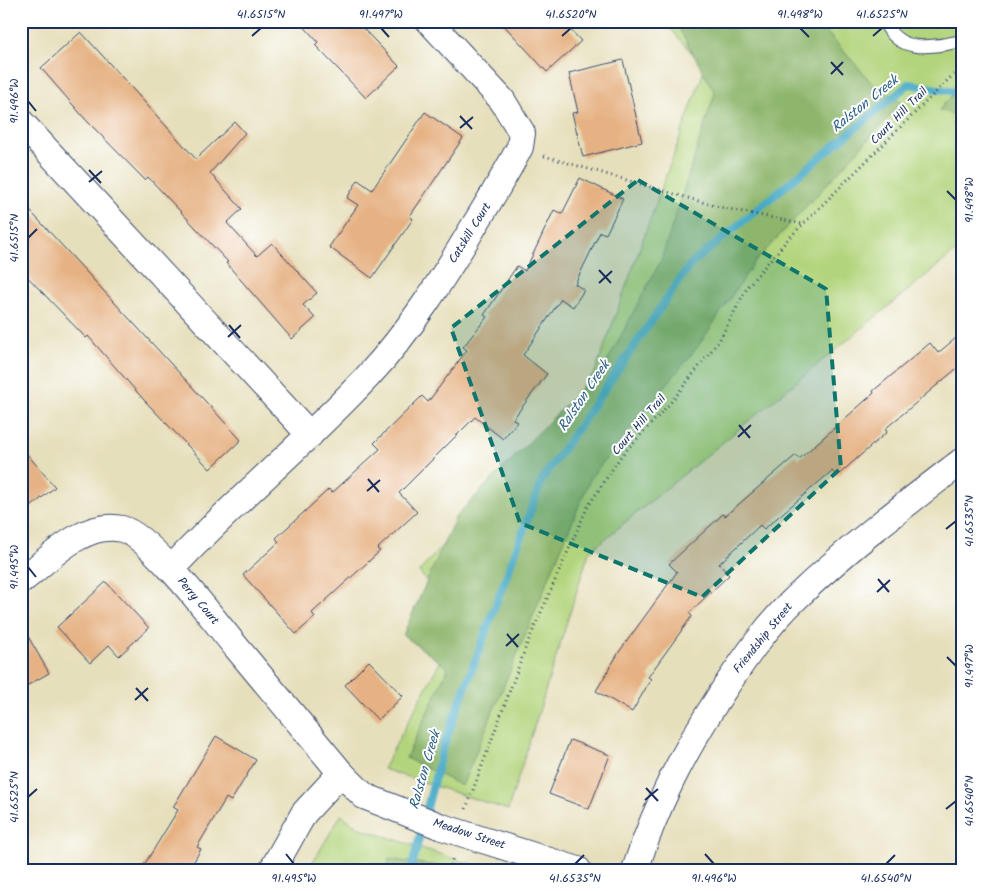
<svg xmlns="http://www.w3.org/2000/svg" width="983" height="891" font-family="Kalam,sans-serif">
<style>
.green{fill:#b2d47c;stroke:#66826d}
.forest{fill:#8db66c;stroke:#547265}
.lines{fill:none;stroke-linecap:round;stroke-linejoin:round}
.stream{stroke:#45a9c5;stroke-width:8}
.building{fill:#e6b284}
.lane-casing{stroke:#39496c;stroke-width:14}
.street-casing{stroke:#39496c;stroke-width:28}
.path{stroke:#39496c;stroke-width:3;stroke-dasharray:1 4;stroke-linecap:butt}
.lane{stroke:#fff;stroke-width:12}
.street{stroke:#fff;stroke-width:26}
.marked{fill:#0f766e;fill-opacity:0.2;stroke:#0f766e;stroke-width:4;stroke-dasharray:10 6;stroke-linejoin:round}
.ticks{fill:none;stroke:#1b2f5e;stroke-width:2}
.labels{text-anchor:middle;dominant-baseline:central;stroke-width:4;stroke-linejoin:round;paint-order:stroke}
.street-label{font-size:12px;fill:#1b2f5e;stroke:#fff}
.water-label{font-size:14px;font-style:italic;fill:#2c6087;stroke:#fff}
.neatline{fill:none;stroke:#1b2f5e;stroke-width:2}
.ticks-label{font-size:12px;text-anchor:middle;fill:#1b2f5e}
</style>
<rect width="100%" height="100%" fill="#fff"/>
<filter id="ink" filterUnits="userSpaceOnUse"><feTurbulence type="fractalNoise" baseFrequency=".02" numOctaves="2"/><feDisplacementMap in="SourceGraphic" scale="10" xChannelSelector="R" yChannelSelector="G"/><feConvolveMatrix kernelMatrix="1 2 1 2 8 2 1 2 1" color-interpolation-filters="sRGB"/></filter>
<filter id="wash" filterUnits="userSpaceOnUse"><feTurbulence type="fractalNoise" baseFrequency=".0096" numOctaves="4" result="noise"/><feDisplacementMap in="SourceGraphic" scale="20" xChannelSelector="R" yChannelSelector="G"/><feGaussianBlur stdDeviation="1.12" result="paint"/><feColorMatrix in="noise" values="0 0 0 0 0 0 0 0 0 0 0 0 0 0 0 0 0 1.4 0 .05"/><feComposite in="paint" operator="in"/></filter>
<g filter="url(#wash)">
<rect width="100%" height="100%" fill="#e6dfbb"/>
<g class="green">
<path d="M664,21H962V246L589,552L508,810L383,769L461,622L419,572L595,372L705,68Z"/>
<path d="M341,815L360,828L489,870H308Z"/>
</g>
<g class="forest">
<path d="M675,21H817L872,83L902,103L753,264L699,345L591,477L462,786L406,758L448,668L403,635L456,516L606,364L661,260L715,93Z"/>
<path d="M962,84V118L939,110Z"/>
<path d="M389,859L438,866V870H387Z"/>
</g>
<g class="lines">
<path class="stream" d="M411,870L442,750L542,480L690,265L909,84L962,93"/>
</g>
<g id="blocks">
<g class="building">
<path d="M299,21H356L399,66L366,98L315,45L318,42Z"/>
<path d="M500,21H562L581,41L547,72Z"/>
<path d="M81,32L196,159L235,122L245,133L210,173L242,209L227,223L257,256L272,243L317,293L303,305L315,318L292,339L226,263L228,262L148,177L145,180L86,120L41,68Z"/>
<path d="M623,60L642,142L583,157L572,113L578,112L569,73Z"/>
<path d="M425,112L463,138L410,216L413,219L372,278L329,247L358,205L347,198L358,180L372,190Z"/>
<path d="M580,178L623,199L606,234L600,232L575,284L584,290L573,307L561,299L523,355L547,374L513,419L517,422L503,439L475,417L399,493L417,512L377,549L380,551L312,613L315,617L296,634L243,575L279,542L276,538L329,489L332,493L380,449L374,443L422,396L428,402L467,350L463,347L487,317L484,315L517,266L525,271L554,210L562,214Z"/>
<path d="M21,201L241,440L210,469L144,400L88,336L86,338L21,270Z"/>
<path d="M962,333V364L885,429L887,432L837,476L832,471L764,529L760,525L719,564L729,575L689,613L692,616L648,677L651,679L632,712L596,691L619,652L677,572L669,564L723,514L725,516L796,455L799,459L874,393L873,391L930,343L938,353Z"/>
<path d="M21,447L55,487L21,515Z"/>
<path d="M106,582L149,628L119,656L109,645L90,663L57,627Z"/>
<path d="M21,624L49,673L21,689Z"/>
<path d="M369,661L403,696L378,720L345,685Z"/>
<path d="M216,736L256,760L231,801L226,798L197,847L201,849L189,870H141L178,810L173,807Z"/>
<path d="M570,740L610,755L589,809L549,794Z"/>
</g>
</g>
</g>
<g filter="url(#ink)">
<use href="#blocks" fill-opacity="0" stroke="#39496c" stroke-width="1"/>
<g class="lines">
<g class="lane-casing">
<path id="lane" d="M884,21C899,55 931,47 962,41"/>
</g>
<g class="street-casing">
<g id="street">
<path d="M21,122L310,435"/>
<path d="M171,569C234,501 306,443 369,375C410,331 443,278 474,226C490,200 506,174 520,147L522,133L502,100L429,21"/>
<path d="M21,581C48,560 84,520 122,529C151,536 216,623 237,648C272,690 307,732 341,773L364,796L442,827L578,870"/>
<path d="M272,870L304,813L341,773"/>
<path d="M635,870C657,803 683,753 721,694C744,659 768,624 798,596C849,547 906,504 962,461"/>
</g>
</g>
<g class="path">
<path d="M544,156L719,207L803,224"/>
<path d="M466,809L527,644L587,508L621,456L672,401L719,341L748,286L788,239L962,66"/>
<path d="M450,870L453,856"/>
</g>
<use href="#lane" class="lane"/>
<use href="#street" class="street"/>
</g>
</g>
<path class="marked" d="M638,180L826,289L841,468L702,597L520,523L451,328Z"/>
<path class="ticks" d="M381,28L389,37M800,28L809,37M252,36L261,28M562,36L571,28M873,36L882,28M831,62L843,75M831,74L843,62M28,101L36,111M460,116L472,129M460,128L473,117M89,170L101,183M89,182L102,171M947,191L956,200M28,238L37,229M599,270L611,283M599,283L612,271M229,325L240,338M228,337L241,325M739,425L750,438M738,437L751,425M368,479L379,492M367,491L380,480M946,529L956,521M28,567L36,577M878,579L889,592M877,592L890,580M507,634L518,647M506,646L519,634M947,657L956,666M136,688L148,701M135,700L148,688M646,788L658,801M28,797L37,789M645,800L658,789M946,809L956,801M286,854L294,864M705,854L714,864M575,864L584,855M886,864L895,855"/>
<g class="labels">
<g class="street-label">
<text transform="translate(899 116) rotate(-45)">Court Hill Trail</text>
<text transform="translate(470 233) rotate(-58)">Catskill Court</text>
<text transform="translate(639 425) rotate(-49)">Court Hill Trail</text>
<text transform="translate(198 601) rotate(50)">Perry Court</text>
<text transform="translate(763 638) rotate(-51)">Friendship Street</text>
<text transform="translate(469 834) rotate(18)">Meadow Street</text>
</g>
<g class="water-label">
<text transform="translate(865 104) rotate(-39)">Ralston Creek</text>
<text transform="translate(584 396) rotate(-56)">Ralston Creek</text>
<text transform="translate(425 770) rotate(-74)">Ralston Creek</text>
</g>
</g>
<rect width="983" height="891" fill="none" stroke="#fff" stroke-width="55"/>
<rect x="28" y="28" width="928" height="836" class="neatline"/>
<g class="ticks-label">
<text x="261" y="18">41.6515°N</text>
<text x="381" y="18">91.497°W</text>
<text x="571" y="18">41.6520°N</text>
<text x="800" y="18">91.498°W</text>
<text x="882" y="18">41.6525°N</text>
<text transform="translate(14 101) rotate(-90)" y="4">91.496°W</text>
<text transform="translate(969 200) rotate(-90)" y="4">91.498°W</text>
<text transform="translate(14 238) rotate(-90)" y="4">41.6515°N</text>
<text transform="translate(969 521) rotate(-90)" y="4">41.6535°N</text>
<text transform="translate(14 567) rotate(-90)" y="4">91.495°W</text>
<text transform="translate(969 666) rotate(-90)" y="4">91.497°W</text>
<text transform="translate(14 797) rotate(-90)" y="4">41.6525°N</text>
<text transform="translate(969 801) rotate(-90)" y="4">41.6540°N</text>
<text x="294" y="882">91.495°W</text>
<text x="575" y="882">41.6535°N</text>
<text x="714" y="882">91.496°W</text>
<text x="886" y="882">41.6540°N</text>
</g>
</svg>
